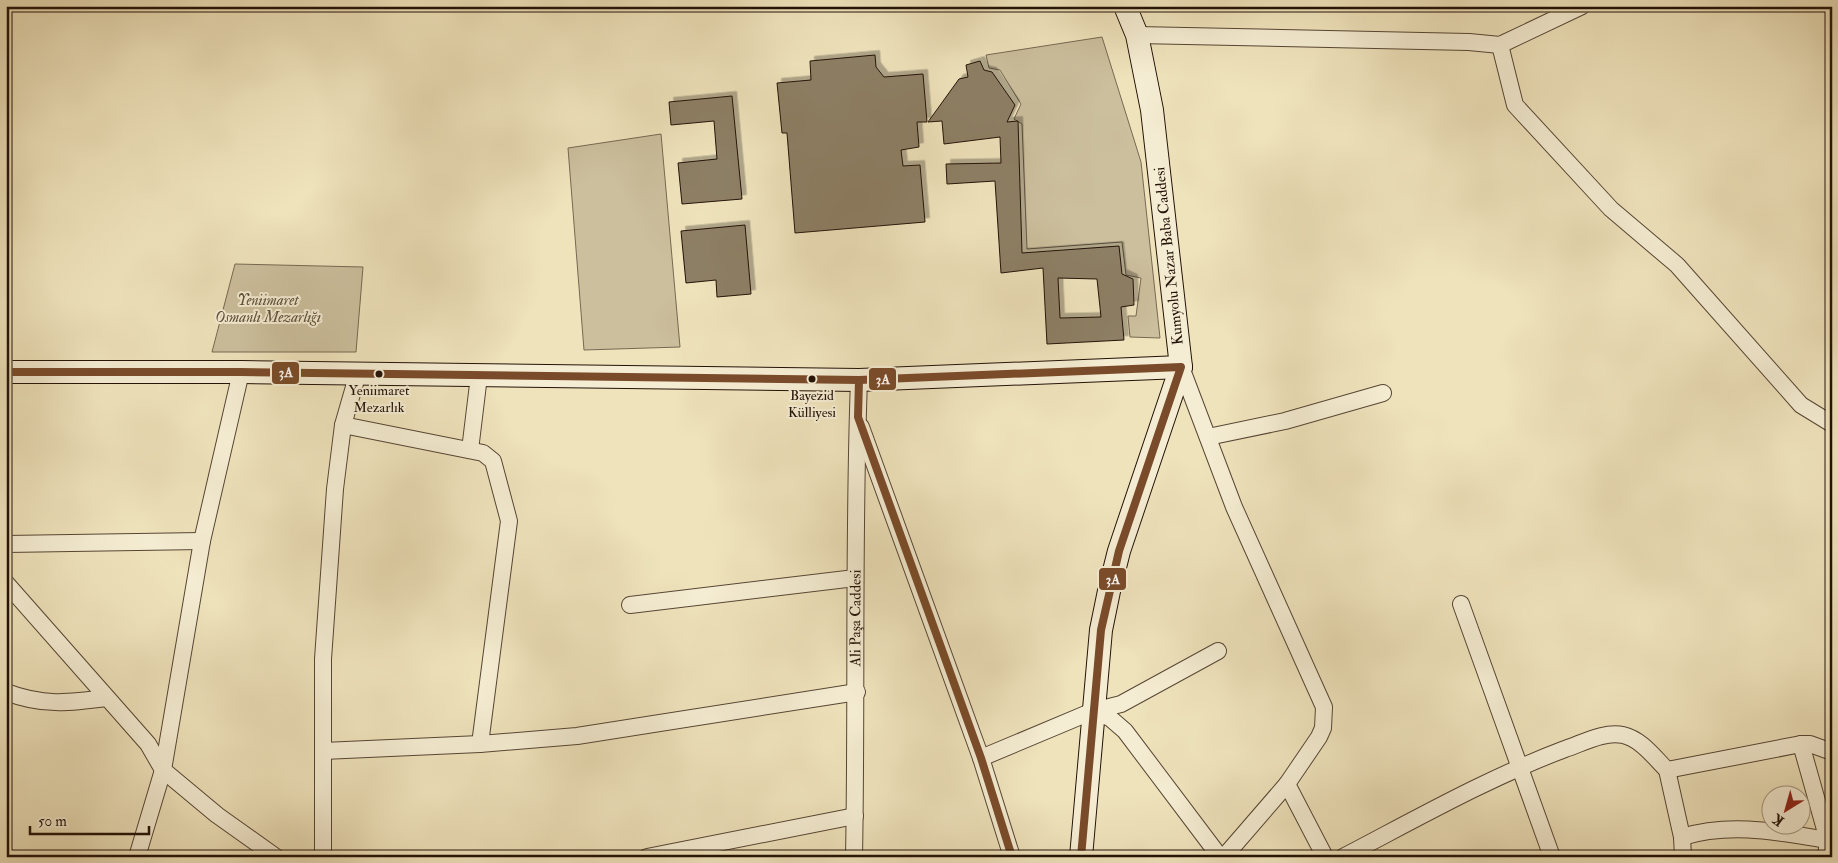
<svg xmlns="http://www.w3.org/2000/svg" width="1838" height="863" font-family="'IM FELL Double Pica',serif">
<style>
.green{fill:#ccbf9d;stroke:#786852}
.building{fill:#8d7f65;stroke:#231207;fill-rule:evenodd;filter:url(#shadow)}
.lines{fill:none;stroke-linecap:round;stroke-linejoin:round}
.street-casing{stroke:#564634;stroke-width:18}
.secondary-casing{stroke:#231207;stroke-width:24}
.street{stroke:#f5edd3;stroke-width:16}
.secondary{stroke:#f5edd3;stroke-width:22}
.bus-1-casing{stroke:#f5edd3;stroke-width:11}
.bus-1{stroke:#7a4b2a;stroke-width:8}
.bus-dot{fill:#231207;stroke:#f5edd3;stroke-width:2}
.labels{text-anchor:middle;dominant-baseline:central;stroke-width:4;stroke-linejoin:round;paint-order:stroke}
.bus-label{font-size:14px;fill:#231207;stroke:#f5edd3}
.street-label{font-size:15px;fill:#231207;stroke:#f5edd3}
.park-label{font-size:15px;font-style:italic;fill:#5e4f3c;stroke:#f5edd3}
.line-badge{stroke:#f5edd3;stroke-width:2}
.badge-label{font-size:14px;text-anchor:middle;font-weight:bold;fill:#fff}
</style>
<defs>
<filter id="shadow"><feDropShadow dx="4.5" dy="-4.5" stdDeviation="0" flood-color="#0004"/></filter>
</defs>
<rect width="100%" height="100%" fill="#efe3bc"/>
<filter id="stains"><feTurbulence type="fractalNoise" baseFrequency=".004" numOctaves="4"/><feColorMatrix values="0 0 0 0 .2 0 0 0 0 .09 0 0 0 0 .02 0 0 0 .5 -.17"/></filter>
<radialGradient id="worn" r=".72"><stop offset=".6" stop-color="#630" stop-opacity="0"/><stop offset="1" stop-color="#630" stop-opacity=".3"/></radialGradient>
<g class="green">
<path d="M1102,37L1141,162L1160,338L1130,337L1128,316H1136L1141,278L1126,275L1122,242L1027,249L1022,124L1014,119L1021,104L1000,70L989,68L986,55Z"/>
<path d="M661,134L680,347L584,350L568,148Z"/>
<path d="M235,264L363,267L356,352H212Z"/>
</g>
<g class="building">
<path d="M875,55L876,67L884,77L923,74L927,122H917L919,147L901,150L903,166L920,165L925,222L795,233L787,133H782L777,83L811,80L810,61Z"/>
<path d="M980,61L984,70L992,72L1015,105L1007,122L1018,121L1022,253L1119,246L1122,274L1133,279L1134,305L1121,307L1124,340L1047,344L1043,268L1001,273L995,181L947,184L946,164L1001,163L1000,137L944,144L942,121L928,122L959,79L968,77L966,65ZM1058,278L1097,279L1101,317L1060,318Z"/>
<path d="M732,96L742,199L682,204L678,163L717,159L714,121L671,125L669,102Z"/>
<path d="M745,225L751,294L717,297L716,280L686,283L681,231Z"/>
</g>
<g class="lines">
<g class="street-casing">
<g id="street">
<path d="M1137,35L1469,42L1500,45L1582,6"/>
<path d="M1500,45L1515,105L1611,209L1677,265L1801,405L1832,424"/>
<path d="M1181,367L1234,507L1324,707L1323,728L1319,737L1287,784L1224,857"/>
<path d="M343,425L483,453L493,461L509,521L480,744L577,736L857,692"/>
<path d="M861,427L981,758L1012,857"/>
<path d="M1208,437L1285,421L1383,393"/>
<path d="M470,450L479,376"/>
<path d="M6,544L202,541"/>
<path d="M6,583L148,744L163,770L217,815L276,857"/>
<path d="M1461,604L1552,857"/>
<path d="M630,605L855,578"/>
<path d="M6,692C42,706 69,703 106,698"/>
<path d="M1093,711L1110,718L1125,731L1220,857"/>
<path d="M1801,744L1828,840L1826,857"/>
<path d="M323,751L480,744"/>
<path d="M981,758L1093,711L1121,704L1218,651"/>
<path d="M1667,770L1682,837L1683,857"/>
<path d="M1287,784L1325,857"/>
<path d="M1682,837C1731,822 1778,832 1828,840"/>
<path d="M137,857L163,770L202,541L241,372"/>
<path d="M323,857V659L335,489L343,425L358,373"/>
<path d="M647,857L855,816"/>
<path id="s1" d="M854,857C857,698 853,539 859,380"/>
<path d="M1343,857C1416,819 1488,778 1565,749C1583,743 1604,731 1623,735C1641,739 1654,757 1667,770L1801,744H1810L1832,752"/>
</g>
</g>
<g class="secondary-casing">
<g id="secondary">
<path d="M6,372H241L859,380L1181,367"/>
<path d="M1081,857L1101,630L1109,591L1119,551L1181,367L1152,110L1137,35L1125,6"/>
</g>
</g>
<use href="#street" class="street"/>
<use href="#secondary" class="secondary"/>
<g class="bus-1-casing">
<g id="bus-1">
<path d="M6,372H241L859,380L1181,367L1119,551L1101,630L1081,857"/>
<path d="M859,380L858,417L981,758L1012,857"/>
</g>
</g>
<use href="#bus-1" class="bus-1"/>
</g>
<g class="bus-dot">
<circle cx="379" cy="374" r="4.5"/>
<circle cx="812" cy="379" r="4.5"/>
</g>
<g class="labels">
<g class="bus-label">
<text x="379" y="390">Yeniimaret<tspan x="379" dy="17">Mezarlık</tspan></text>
<text x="812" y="395">Bayezid<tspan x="812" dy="17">Külliyesi</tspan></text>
</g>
<g class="street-label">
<text transform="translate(1169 256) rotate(-96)">Kumyolu Nazar Baba Caddesi</text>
<text stroke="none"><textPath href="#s1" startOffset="239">Ali Paşa Caddesi</textPath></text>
</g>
<g class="park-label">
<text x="268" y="300">Yeniimaret<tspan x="268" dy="17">Osmanlı Mezarlığı</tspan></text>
</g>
</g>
<g class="line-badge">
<rect x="271" y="361" width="29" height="24" rx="5" fill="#7a4b2a"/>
<rect x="868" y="367" width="29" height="24" rx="5" fill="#7a4b2a"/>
<rect x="1098" y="567" width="29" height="24" rx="5" fill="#7a4b2a"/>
</g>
<g class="badge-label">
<text x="286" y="377">3A</text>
<text x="883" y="384">3A</text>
<text x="1113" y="584">3A</text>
</g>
<rect width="1838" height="863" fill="none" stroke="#efe3bc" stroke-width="25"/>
<rect x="8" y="8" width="1823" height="848" fill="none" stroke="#231207" stroke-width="2.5"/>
<rect x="12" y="12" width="1813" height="838" fill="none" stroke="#231207"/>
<g transform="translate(1786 810) rotate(217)"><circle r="24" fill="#f5edd3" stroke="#a19581"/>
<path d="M0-4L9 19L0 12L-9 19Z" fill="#8f2418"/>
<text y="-8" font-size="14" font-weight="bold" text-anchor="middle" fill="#231207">K</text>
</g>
<path d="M30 826v8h119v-8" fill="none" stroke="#231207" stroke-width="2.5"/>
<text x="38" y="826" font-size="15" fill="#231207" stroke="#f5edd3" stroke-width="4" paint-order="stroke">50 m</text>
<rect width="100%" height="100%" filter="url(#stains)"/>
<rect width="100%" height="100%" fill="url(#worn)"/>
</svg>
